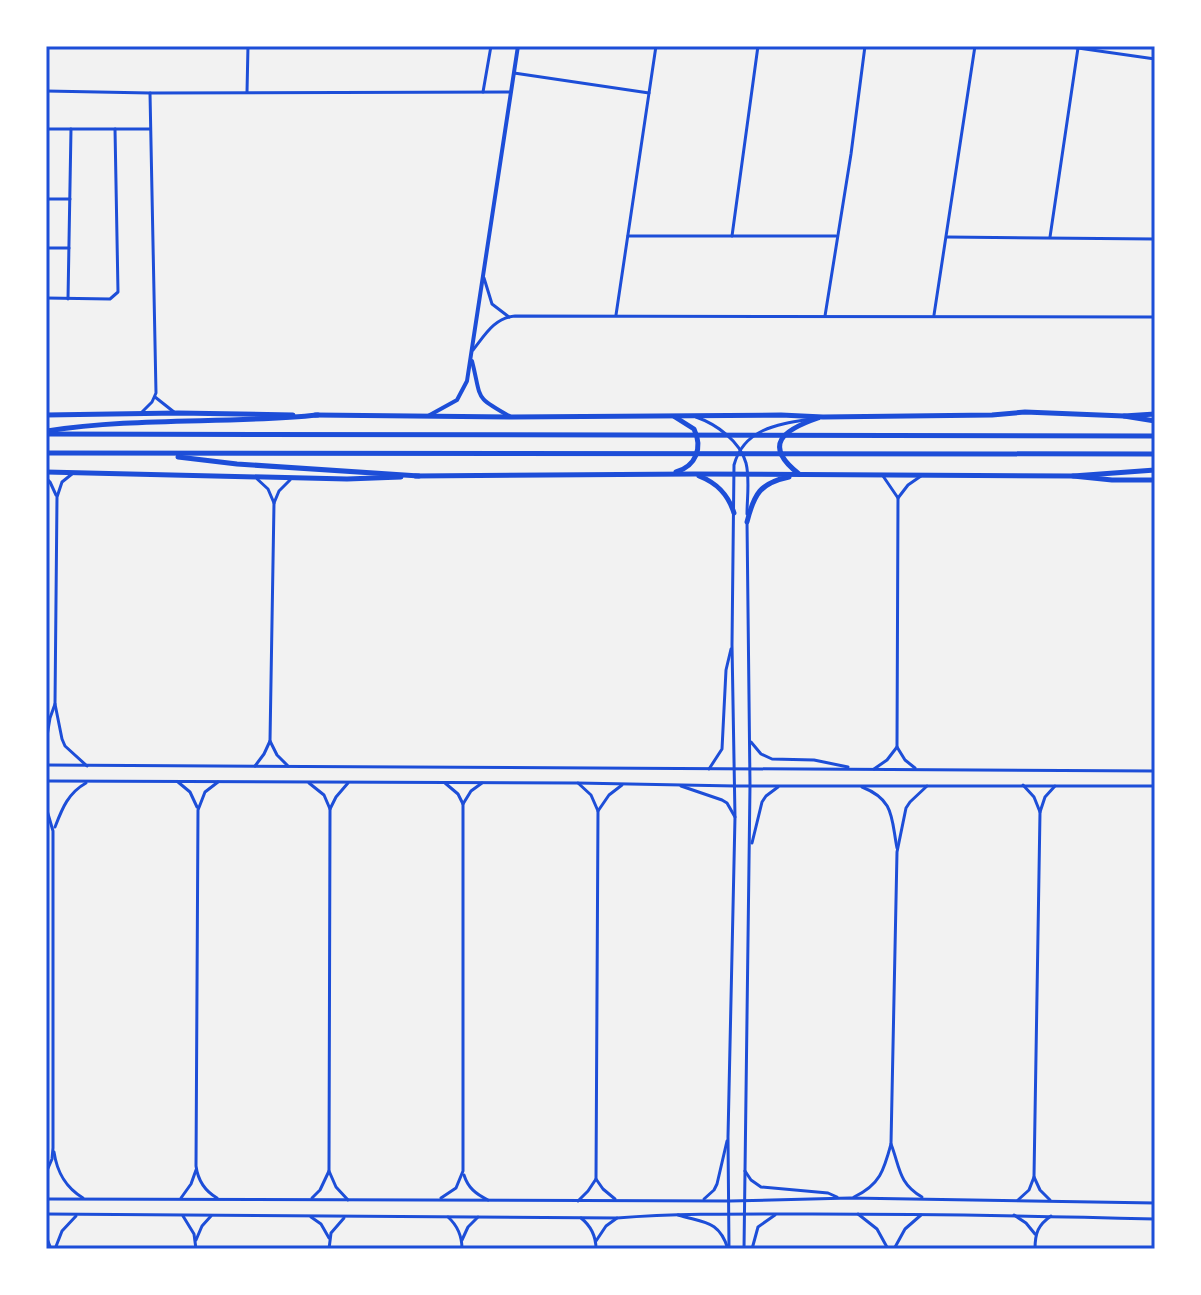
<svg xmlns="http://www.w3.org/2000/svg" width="1201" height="1295" font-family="'PT Sans Narrow',sans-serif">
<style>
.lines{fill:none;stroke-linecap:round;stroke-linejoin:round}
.minor{stroke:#1d4ed8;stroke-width:3}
.tertiary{stroke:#1d4ed8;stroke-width:4}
.primary{stroke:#1d4ed8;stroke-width:5}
.trunk{stroke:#1d4ed8;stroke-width:5}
.neatline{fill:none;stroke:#1d4ed8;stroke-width:3}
</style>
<rect width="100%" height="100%" fill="#f2f2f2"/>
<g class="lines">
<g class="minor">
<path d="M1064,46L1155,59"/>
<path d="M514,73L649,93"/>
<path d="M46,91L150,93L511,92"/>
<path d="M247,92L248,46"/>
<path d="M483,92L491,46"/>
<path d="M46,129H150"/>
<path d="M46,199H70"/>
<path d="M628,236H836"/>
<path d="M732,236L758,46"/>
<path d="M947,237L1155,239"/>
<path d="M1050,237L1078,48"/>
<path d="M46,248H69"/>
<path d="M484,278L492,304L509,317"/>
<path d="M46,298L110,299L118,292L115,129"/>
<path d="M68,299L71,129"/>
<path d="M616,315L656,46"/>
<path d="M934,315L975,46"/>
<path d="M825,316L851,154L865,46"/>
<path d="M473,350C485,335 494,318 515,316L1155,317"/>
<path d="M155,397L174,412"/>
<path d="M142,412L152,402L156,393L150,93"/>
<path d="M696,417C716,424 740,441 746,463C750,479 747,498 747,514"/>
<path d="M72,474L62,482L57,497L55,704L62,739L65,746L87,766"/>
<path d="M883,476L898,498L897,747L905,760L915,768"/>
<path d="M255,477L268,489L274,503"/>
<path d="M46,478L50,482L56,495"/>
<path d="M898,498L908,485L921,476"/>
<path d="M270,741L277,755L288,766"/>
<path d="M46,742L50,718L55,704"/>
<path d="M751,742L761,754L772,759L814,760L848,767"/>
<path d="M46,765L1155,771"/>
<path d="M255,766L264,754L270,741L274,503L279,491L290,480"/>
<path d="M709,769L722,749L726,670L731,649"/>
<path d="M874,769L887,760L897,747"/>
<path d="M46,781L577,783L735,786H1155"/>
<path d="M178,782L190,792L197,807"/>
<path d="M309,783L324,795L330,809L329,1171L336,1187L348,1200"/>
<path d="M578,783L591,795L598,811L596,1179L588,1191L578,1201"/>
<path d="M1023,785L1034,797L1040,812"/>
<path d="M681,786L722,800L727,803L735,817"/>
<path d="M862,787C895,800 891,818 897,848"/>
<path d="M463,804L471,791L482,783"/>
<path d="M46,807L53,831V1148L52,1159L46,1173"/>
<path d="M330,809L336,797L348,783"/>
<path d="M598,811L609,795L622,785"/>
<path d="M55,827C62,809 68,793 86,783"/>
<path d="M752,843L762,802L766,796L778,787"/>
<path d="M891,1144C900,1167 898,1183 922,1197"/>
<path d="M54,1152C57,1172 65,1187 83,1198"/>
<path d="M745,1171L751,1180L761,1187L828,1193L837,1197"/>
<path d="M464,1175C468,1188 476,1194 488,1200"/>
<path d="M1034,1177L1040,1190L1050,1200"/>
<path d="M596,1179L603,1189L615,1199"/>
<path d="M854,1197C880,1185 884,1170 891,1144L897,852L906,808L910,802L927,786"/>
<path d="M181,1198L191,1184L196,1170"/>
<path d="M217,1198C205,1191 198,1181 196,1166L198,810L205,792L218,782"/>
<path d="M312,1198L320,1190L329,1171"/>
<path d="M441,1198L456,1188L463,1171V804L458,794L445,783"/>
<path d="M46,1199L730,1201L850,1198L1155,1203"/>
<path d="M704,1199L714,1190L717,1184L727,1141"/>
<path d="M1018,1200L1029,1190L1034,1177L1040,812L1045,797L1055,786"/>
<path d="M46,1214L617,1218C682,1213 747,1214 812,1214C927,1214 1041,1216 1155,1219"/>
<path d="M858,1214L877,1229L888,1249"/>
<path d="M678,1215C704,1223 719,1220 728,1249"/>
<path d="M1014,1215L1026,1223L1035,1234"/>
<path d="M183,1216L194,1234L196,1249"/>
<path d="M311,1217L321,1224L329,1238"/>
<path d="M448,1217C458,1226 462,1236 462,1249"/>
<path d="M581,1218C591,1226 596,1236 596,1249"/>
<path d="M46,1236L51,1249"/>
<path d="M196,1240L202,1226L211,1216"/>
<path d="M462,1240L468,1227L478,1217"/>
<path d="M596,1241L606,1226L617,1218"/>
<path d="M55,1249L62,1231L76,1216"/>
<path d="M329,1249L331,1233L344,1218"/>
<path d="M729,1249L728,1137L735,817L732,645L734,465C744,428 779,424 811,419"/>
<path d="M744,1249L750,785L747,521"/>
<path d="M752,1249L758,1227L775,1215"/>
<path d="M894,1249L905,1229L921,1215"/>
<path d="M1035,1249C1035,1233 1038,1225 1051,1216"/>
</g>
<g class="tertiary">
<path d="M472,361C482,400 473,396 511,417"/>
<path d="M428,416L457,400L467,381L518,46"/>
</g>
<g class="primary">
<path d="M46,415L178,413L293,415"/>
<path d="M315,415L511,417L781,415L823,417L992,415L1025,412L1124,416L1155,414"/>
<path d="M675,417L694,429C703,448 696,466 676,472"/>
<path d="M46,472L347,479L401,477"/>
<path d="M799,474C762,445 783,430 818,418"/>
<path d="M415,476L694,474L1073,476L1112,480H1155"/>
<path d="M699,476C717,483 728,494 734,513"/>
<path d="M747,522C754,494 760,483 789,477"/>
</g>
<g class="trunk">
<path d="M1124,416L1155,421"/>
<path d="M47,431C136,417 228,424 318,415"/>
<path d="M46,434L1155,436"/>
<path d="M46,453L1155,454"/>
<path d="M178,457L237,464L419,476"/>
<path d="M1073,476L1155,470"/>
</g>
</g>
<rect width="1201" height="1295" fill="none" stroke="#ffffff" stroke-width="96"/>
<rect x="48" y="48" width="1105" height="1199" class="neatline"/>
</svg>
